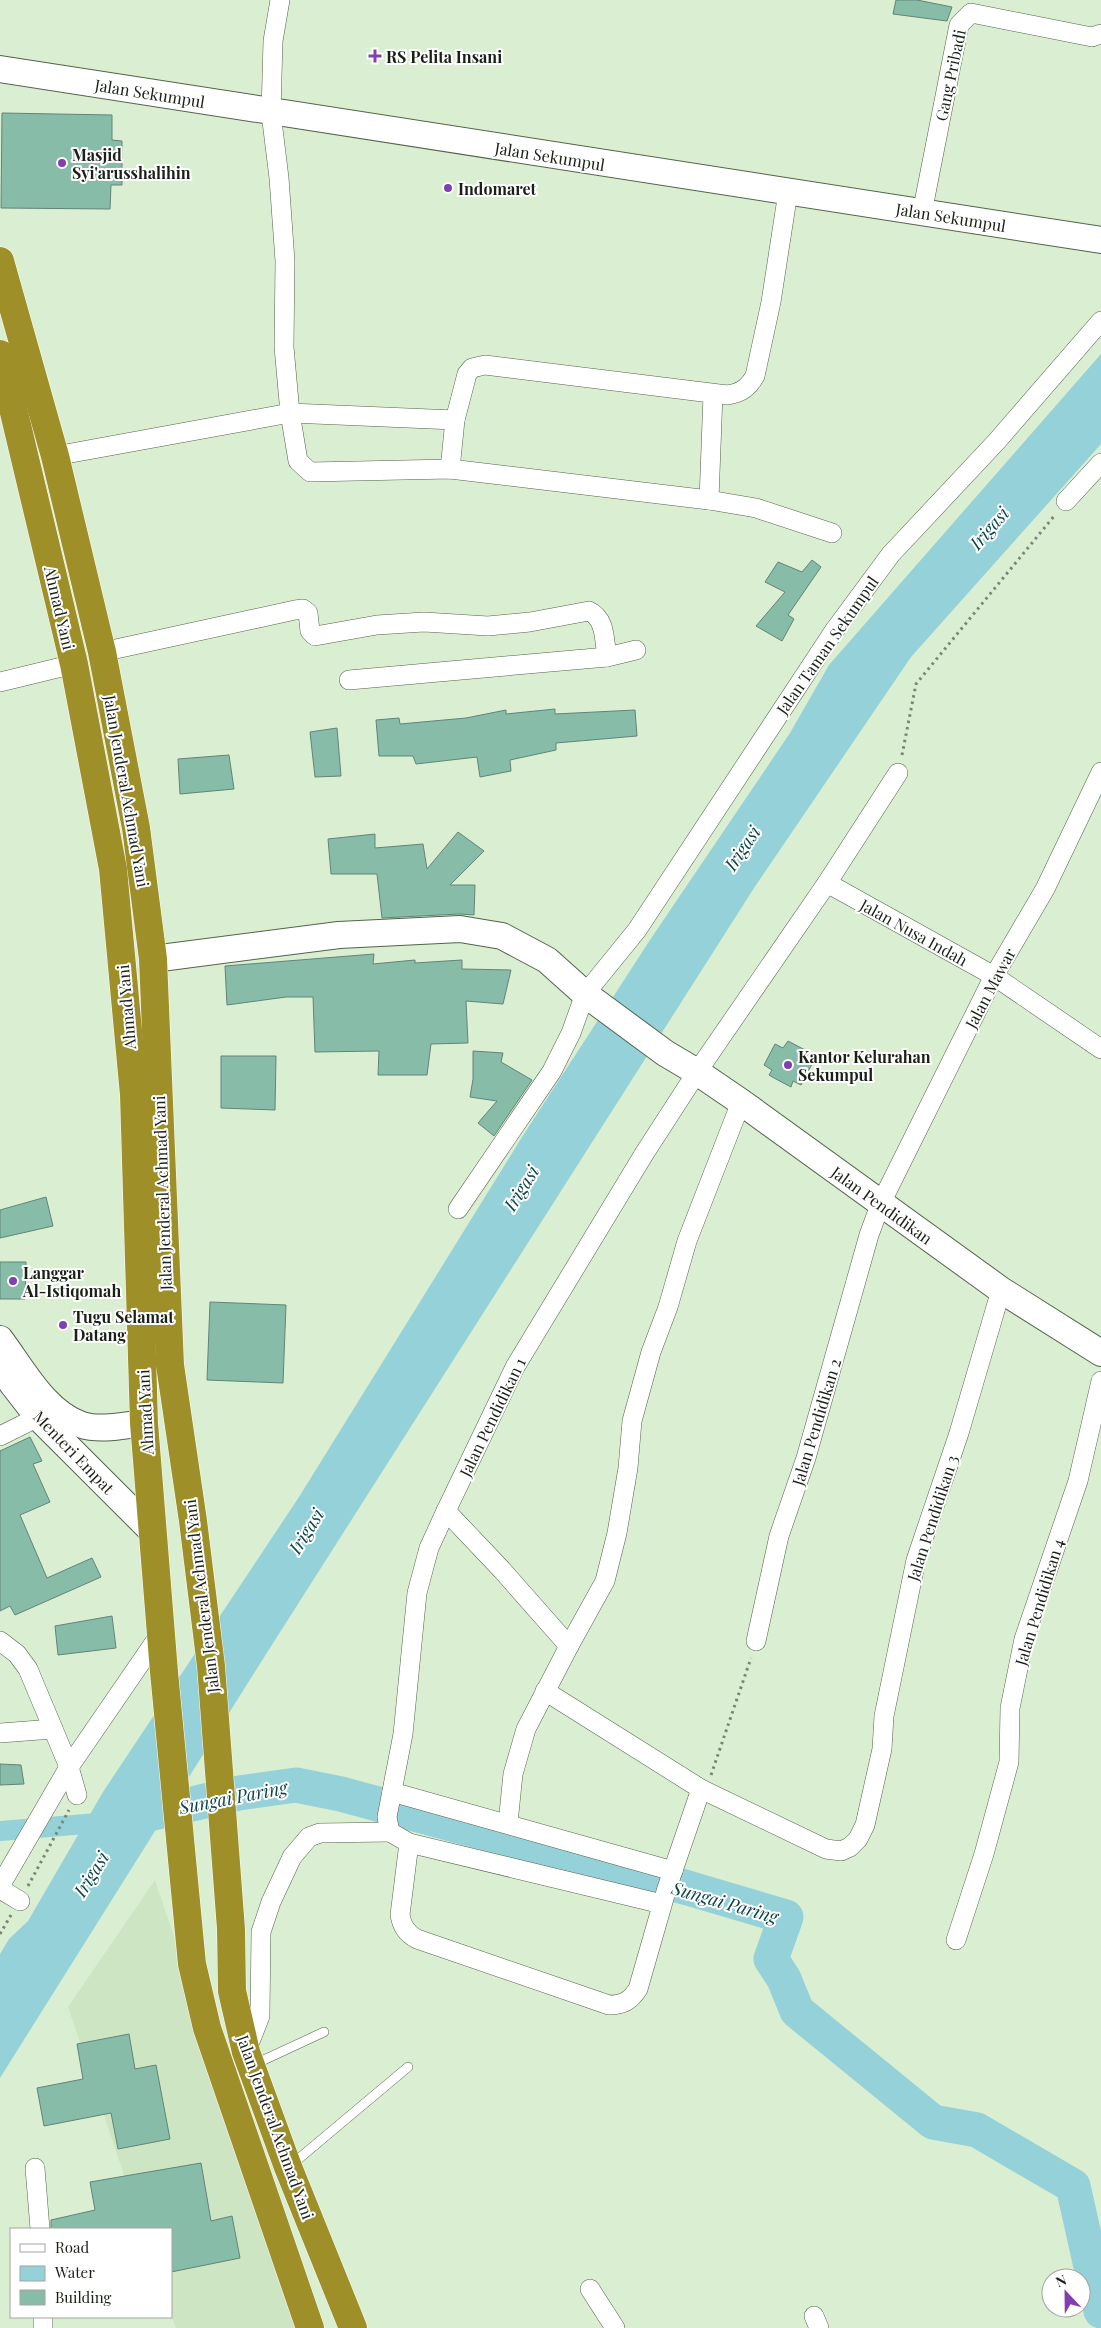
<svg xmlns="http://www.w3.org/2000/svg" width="1101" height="2328" font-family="'Playfair Display',serif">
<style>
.built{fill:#cde5c2}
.water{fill:#94d1d8}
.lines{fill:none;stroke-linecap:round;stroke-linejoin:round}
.canal{stroke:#94d1d8;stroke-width:20}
.river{stroke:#94d1d8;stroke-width:35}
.building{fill:#87bca9;stroke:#628478}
.lane-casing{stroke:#53634b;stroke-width:10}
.street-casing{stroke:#53634b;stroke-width:20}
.secondary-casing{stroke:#53634b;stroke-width:28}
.highway-casing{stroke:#fff;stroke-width:29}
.path{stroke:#798673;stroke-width:3;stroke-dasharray:2.5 4;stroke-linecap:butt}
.lane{stroke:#fff;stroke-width:9}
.street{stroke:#fff;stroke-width:19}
.secondary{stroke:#fff;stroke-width:26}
.highway{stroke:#9e8f28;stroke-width:28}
.poi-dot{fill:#833eb2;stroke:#fff;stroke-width:2}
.labels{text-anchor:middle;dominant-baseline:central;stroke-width:4;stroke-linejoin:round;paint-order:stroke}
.poi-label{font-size:16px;font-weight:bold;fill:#192016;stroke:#fff;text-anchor:start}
.street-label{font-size:16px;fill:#192016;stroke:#fff}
.water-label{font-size:18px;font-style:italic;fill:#0b4449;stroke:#fff}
</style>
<rect width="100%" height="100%" fill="#daeed1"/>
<path class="built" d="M155,1880L305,2328H176L171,2315V2229H142L68,2007Z"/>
<path class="water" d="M1101,354V444L911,657L754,888L268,1651L0,2078V1954L9,1939L28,1921L103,1792L299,1497L524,1134L652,937L790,733L829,665Z"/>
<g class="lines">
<path class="canal" d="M0,1831L110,1822"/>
<path class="river" d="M145,1815L239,1793L296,1785L341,1794L688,1888L786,1917L771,1959L784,1979L797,2011L933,2122L977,2130L1073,2186L1101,2311"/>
</g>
<g class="building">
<path d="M896,0H917L952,7L947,21L893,14Z"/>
<path d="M2,113L112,115V140L122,141V185H111L110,209L1,208Z"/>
<path d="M812,560L821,567L788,615L794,619L782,641L756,626L785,592L765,582L778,562L802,572Z"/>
<path d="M555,709V714L635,710L637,736L556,743V750L510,760L511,771L480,777L477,757L416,764L413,756H379L376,720L399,718L400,724L466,718L506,710V714Z"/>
<path d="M337,728L341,776L315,777L310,732Z"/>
<path d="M229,755L234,789L180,794L178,759Z"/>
<path d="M458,832L484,851L450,885H475L474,915L459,914L382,918L377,874H331L328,839L375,834V848L423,844L427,869Z"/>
<path d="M374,954L373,964L415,960V963L462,960V969L511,970L503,1004L466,1001L468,1043L431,1044L427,1075H378L379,1051L315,1052L313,997H286L227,1005L225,966Z"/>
<path d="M788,1041L809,1052L805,1060L812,1064L801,1085L793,1081L791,1087L774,1078L769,1075L772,1070L764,1065L775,1044L783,1048Z"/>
<path d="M473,1051L503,1053L501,1062L532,1080L494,1136L478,1123L497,1101L470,1097L473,1079Z"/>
<path d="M221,1056H276L275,1110L221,1108Z"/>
<path d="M46,1197L53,1226L0,1238V1210Z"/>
<path d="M0,1262H26L25,1299H0Z"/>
<path d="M210,1302L286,1305L283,1383L207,1380Z"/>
<path d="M30,1437L42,1461L33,1464L50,1502L20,1515L47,1578L92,1558L101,1577L15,1615L10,1606L0,1611V1451Z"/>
<path d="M112,1616L116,1648L58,1655L55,1626Z"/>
<path d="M0,1764L21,1765L24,1784L0,1785Z"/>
<path d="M129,2034L135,2069L156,2065L170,2139L118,2149L111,2113L44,2126L37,2088L83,2079L77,2044Z"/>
<path d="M201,2163L211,2221L232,2216L240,2258L171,2272V2229H51V2220L95,2210L90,2182Z"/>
</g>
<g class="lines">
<g class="lane-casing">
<g id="lane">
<path d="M253,2065L324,2032"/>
<path d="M290,2166L408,2067"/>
</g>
</g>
<g class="street-casing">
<g id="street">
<path d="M280,0L273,41L271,113L279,178L285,261L284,347L290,413L298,461L310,472L450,469L709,500L756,508L832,533"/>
<path d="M922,213L959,25L971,13L1092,37L1101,34"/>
<path d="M55,456L290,413L455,420"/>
<path d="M450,469L455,420L467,374L472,368L485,365L727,395C741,393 748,388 755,376L771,302L788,192"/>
<path d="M709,500L713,394"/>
<path d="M1066,501L1101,463"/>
<path d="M102,652L295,610L303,609L308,613L310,631L315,636L377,625L424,622L488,626L530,622L589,611C606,619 604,640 607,657"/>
<path d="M349,680L607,657L636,650"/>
<path d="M0,682L74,664"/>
<path d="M827,883L994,976L1101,1049"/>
<path d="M458,1209L552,1071L571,1033L585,994L637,930L834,631L891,554L997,441L1101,321"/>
<path d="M0,1436L38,1417"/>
<path d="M446,1511L502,1570L569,1646"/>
<path d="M0,1641L17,1654L28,1669L69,1767L77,1795"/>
<path d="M756,1641L779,1536L806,1458L869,1235L880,1205L994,976L1045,889L1101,772"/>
<path d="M545,1691L701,1789L826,1849L841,1851L850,1847L858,1839L865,1825L882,1749L884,1716L916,1560L959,1433L1001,1290"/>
<path d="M0,1733L53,1729"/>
<path d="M392,1792L673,1871"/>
<path d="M508,1823L513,1774L526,1729L569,1646L605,1581L617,1533L628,1468L632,1421L651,1352L668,1307L687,1241L741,1102"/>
<path d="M390,1832L409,1843L400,1915C402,1926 406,1933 417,1939L609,2005C623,2005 630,2001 638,1989L667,1888L701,1789"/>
<path d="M409,1843L662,1904"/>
<path d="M0,1886L69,1767L161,1633"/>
<path d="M0,1889L20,1901"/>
<path d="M956,1940L984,1854L1009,1762L1010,1708L1024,1639L1078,1481L1101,1381"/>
<path d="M246,2052L260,2016L261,1932L271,1902L292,1857L309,1837L320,1833L390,1832L387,1817L403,1734L417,1593L429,1548L446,1511L515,1367L644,1154L697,1072L827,883L898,773"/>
<path d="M35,2168L40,2229"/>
<path d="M590,2289L615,2328"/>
<path d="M814,2316L819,2328"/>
<path d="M43,2328V2317"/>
</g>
</g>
<g class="secondary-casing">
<g id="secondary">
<path d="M0,69L1101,240"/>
<path d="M153,959L339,935L460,929L502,936L547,960L585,994L665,1053L697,1072L741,1102L1001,1290L1101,1353"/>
<path d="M0,1339C22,1368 45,1413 82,1425C101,1431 125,1425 144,1423"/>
<path d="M0,1368L38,1417L153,1532"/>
</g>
</g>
<g class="highway-casing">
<g id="highway">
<path d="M0,261L55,456L102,652L136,828L153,959L170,1365L193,1521L211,1666L231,1929L232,1991L246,2052L288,2167L353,2328"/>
<path d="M0,354L74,664L113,869L134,1095L144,1423L164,1672L192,1964L207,2028L310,2328"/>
</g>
</g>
<g class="path">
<path d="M902,755L916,684L1055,515"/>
<path d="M711,1775L751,1658"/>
<path d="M28,1886L69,1810"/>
<path d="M0,1934L11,1915"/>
</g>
<use href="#lane" class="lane"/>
<use href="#street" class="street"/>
<use href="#secondary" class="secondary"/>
<use href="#highway" class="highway"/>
</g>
<g class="poi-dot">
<path d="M372.5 48.5h5v5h5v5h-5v5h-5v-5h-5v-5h5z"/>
<circle cx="62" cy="163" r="5"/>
<circle cx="448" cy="188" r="5"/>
<circle cx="788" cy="1065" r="5"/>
<circle cx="13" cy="1281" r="5"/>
<circle cx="63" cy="1325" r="5"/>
</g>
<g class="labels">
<g class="poi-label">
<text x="386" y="56">RS Pelita Insani</text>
<text x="72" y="154">Masjid<tspan x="72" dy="18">Syi'arusshalihin</tspan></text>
<text x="458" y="188">Indomaret</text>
<text x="798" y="1056">Kantor Kelurahan<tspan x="798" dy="18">Sekumpul</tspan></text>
<text x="23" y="1272">Langgar<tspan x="23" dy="18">Al-Istiqomah</tspan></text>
<text x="73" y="1316">Tugu Selamat<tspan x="73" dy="18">Datang</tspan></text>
</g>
<g class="street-label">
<text transform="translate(950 75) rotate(-78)">Gang Pribadi</text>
<text transform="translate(150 93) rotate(9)">Jalan Sekumpul</text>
<text transform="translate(550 156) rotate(9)">Jalan Sekumpul</text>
<text transform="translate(951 217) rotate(9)">Jalan Sekumpul</text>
<text transform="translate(60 608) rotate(77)">Ahmad Yani</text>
<text transform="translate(827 645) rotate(-55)">Jalan Taman Sekumpul</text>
<text transform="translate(127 791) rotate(80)">Jalan Jenderal Achmad Yani</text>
<text transform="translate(914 932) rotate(29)">Jalan Nusa Indah</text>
<text transform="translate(990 988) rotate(-62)">Jalan Mawar</text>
<text transform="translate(126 1007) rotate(-95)">Ahmad Yani</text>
<text transform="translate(162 1193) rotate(-92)">Jalan Jenderal Achmad Yani</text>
<text transform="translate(882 1205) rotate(36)">Jalan Pendidikan</text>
<text transform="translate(145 1412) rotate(-93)">Ahmad Yani</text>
<text transform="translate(492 1417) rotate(-64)">Jalan Pendidikan 1</text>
<text transform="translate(816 1422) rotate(-73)">Jalan Pendidikan 2</text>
<text transform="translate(74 1452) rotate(46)">Menteri Empat</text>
<text transform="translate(932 1518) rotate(-72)">Jalan Pendidikan 3</text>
<text transform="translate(201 1596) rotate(-97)">Jalan Jenderal Achmad Yani</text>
<text transform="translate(1039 1602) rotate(-73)">Jalan Pendidikan 4</text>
<text transform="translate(276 2127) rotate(70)">Jalan Jenderal Achmad Yani</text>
</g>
<g class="water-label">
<text transform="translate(989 528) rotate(-49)">Irigasi</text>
<text transform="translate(742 848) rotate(-56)">Irigasi</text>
<text transform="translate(521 1188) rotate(-58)">Irigasi</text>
<text transform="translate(306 1531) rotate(-58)">Irigasi</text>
<text transform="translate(233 1797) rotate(-11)">Sungai Paring</text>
<text transform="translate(91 1874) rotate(-58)">Irigasi</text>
<text transform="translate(725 1902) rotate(16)">Sungai Paring</text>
</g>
</g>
<rect x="10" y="2228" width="162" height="90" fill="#ffffff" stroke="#a3a6a2"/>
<rect x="20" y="2244" width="25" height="8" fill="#ffffff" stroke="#a3a6a2"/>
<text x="55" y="2253" font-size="15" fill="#192016">Road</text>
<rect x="20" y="2266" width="25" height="15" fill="#94d1d8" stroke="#a3a6a2"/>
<text x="55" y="2278" font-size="15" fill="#192016">Water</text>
<rect x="20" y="2290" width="25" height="15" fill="#87bca9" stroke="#a3a6a2"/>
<text x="55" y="2303" font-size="15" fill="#192016">Building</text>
<g transform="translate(1066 2293) rotate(338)"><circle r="24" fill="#ffffff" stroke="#a3a6a2"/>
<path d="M0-4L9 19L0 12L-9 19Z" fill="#833eb2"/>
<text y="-8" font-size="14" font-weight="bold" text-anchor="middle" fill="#192016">N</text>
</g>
</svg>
